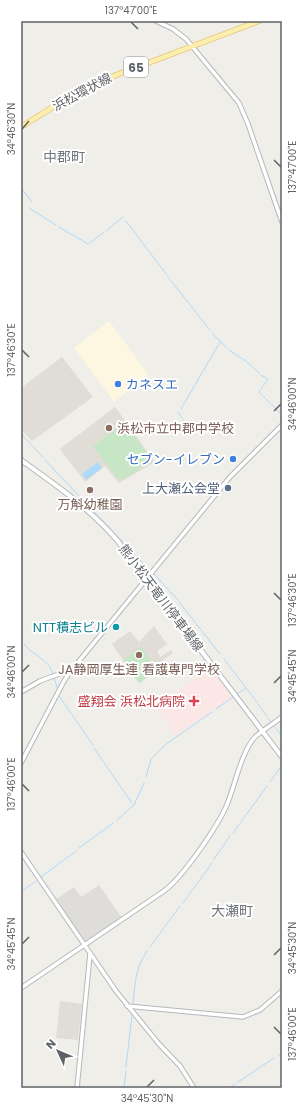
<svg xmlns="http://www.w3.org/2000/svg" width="303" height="1109" font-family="Poppins,'Noto Sans JP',sans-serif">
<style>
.commercial{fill:#fdf6e0}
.industrial{fill:#dfddda}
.education{fill:#e0ddd6}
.medical{fill:#fbe8e6}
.green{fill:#c6e6c6}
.water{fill:#addafb}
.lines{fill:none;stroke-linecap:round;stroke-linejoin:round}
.stream{stroke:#addafb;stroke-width:1}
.tertiary-casing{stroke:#b5b8bb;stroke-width:5.5}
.secondary-casing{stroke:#b4b7bb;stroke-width:6}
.primary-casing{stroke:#ebc466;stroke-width:6}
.tertiary{stroke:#fff;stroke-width:3.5}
.secondary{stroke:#fff;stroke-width:4}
.primary{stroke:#fbeeb2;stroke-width:4.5}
.ticks{fill:none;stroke:#5f6367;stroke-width:1.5}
.shop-dot{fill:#3f7fe0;stroke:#fff;stroke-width:1.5}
.education-dot{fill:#8d6e63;stroke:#fff;stroke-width:1.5}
.service-dot{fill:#5c6f8a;stroke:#fff;stroke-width:1.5}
.culture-dot{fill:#0f9aa8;stroke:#fff;stroke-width:1.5}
.health-dot{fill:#e0444e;stroke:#fff;stroke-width:1.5}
.labels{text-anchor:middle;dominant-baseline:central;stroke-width:4;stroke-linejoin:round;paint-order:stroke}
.shield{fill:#fff;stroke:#8f9295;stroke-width:1}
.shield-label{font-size:12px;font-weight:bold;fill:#5f6367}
.street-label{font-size:13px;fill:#5f6367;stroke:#fff}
.shop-label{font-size:13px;fill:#366cbe;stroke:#fff;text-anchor:start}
.education-label{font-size:13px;fill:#785e54;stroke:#fff}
.service-label{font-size:13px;fill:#4e5e75;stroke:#fff;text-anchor:end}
.culture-label{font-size:13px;fill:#0d838f;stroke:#fff;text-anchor:end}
.health-label{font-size:13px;fill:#be3a42;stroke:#fff;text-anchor:end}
.neighbourhood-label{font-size:14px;fill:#707579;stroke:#fff}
.neatline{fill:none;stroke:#5f6367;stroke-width:1.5}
.ticks-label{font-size:10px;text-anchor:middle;fill:#5f6367}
</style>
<rect width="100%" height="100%" fill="#f0eee8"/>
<path class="commercial" d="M109,321L149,375L114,402L74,348Z"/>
<path class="industrial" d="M99,885L122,918L85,942L55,900L74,887L81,897Z"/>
<g class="education">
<path d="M62,357L93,397L32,441L21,429V388Z"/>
<path d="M115,407L155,462L119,483L105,466L85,482L60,449Z"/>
<path d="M154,626L167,644L157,651L160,657L171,650L173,653L156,665L159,670L139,683L112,644L130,631L139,642Z"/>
<path d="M60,1001L82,1004L78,1040L56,1038Z"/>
</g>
<path class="medical" d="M212,667L233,697L175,736L155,706Z"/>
<g class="green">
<path d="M125,423L151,459L138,468L139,470L124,479L117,478L93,446Z"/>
<path d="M141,647L157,670L139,683L123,660Z"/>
</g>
<path class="water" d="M98,462L102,468L86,480L82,474Z"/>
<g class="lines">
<g class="stream">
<path d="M21,188L32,202"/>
<path d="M29,208L56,225"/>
<path d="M126,221L167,275"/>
<path d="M59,227L88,244L104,232"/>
<path d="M106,231L123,217"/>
<path d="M168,277L210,330"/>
<path d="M212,333L227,348"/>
<path d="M229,350L247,362L259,373"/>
<path d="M261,375L268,379L259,392L282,415"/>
<path d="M181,409L220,342"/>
<path d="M178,412L182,418"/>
<path d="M183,420L186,423"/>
<path d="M21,434L43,457"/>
<path d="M45,460L118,537"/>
<path d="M120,539L150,571"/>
<path d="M154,574L178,600"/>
<path d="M179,602L220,654"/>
<path d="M21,639L22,641"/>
<path d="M24,644C33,656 49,659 53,674"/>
<path d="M224,659L257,702"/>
<path d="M54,678L57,687"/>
<path d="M237,694L245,689"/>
<path d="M59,696L93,745"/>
<path d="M258,704L267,716"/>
<path d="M216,709L233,697"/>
<path d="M268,718L271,722"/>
<path d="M274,726L282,736"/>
<path d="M94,748L132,803"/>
<path d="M146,777L151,759L166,744L212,712"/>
<path d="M270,782L282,765"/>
<path d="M117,820L134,805L144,783"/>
<path d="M233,833L267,786"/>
<path d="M79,848L113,823"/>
<path d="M214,859L230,836"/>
<path d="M41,877L76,851"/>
<path d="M21,892L36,881"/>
<path d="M183,903L212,863"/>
<path d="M150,947L180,906"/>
<path d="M133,1004C135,984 135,969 147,951"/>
<path d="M278,1056L282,1053"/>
<path d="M126,1067L132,1015"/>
<path d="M238,1082L274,1058"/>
<path d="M124,1088L126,1071"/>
<path d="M230,1088L235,1084"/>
</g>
<g class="tertiary-casing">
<g id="tertiary">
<path d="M156,21L173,29L186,39L239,103L248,124L282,222"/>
<path d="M21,692L40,681L67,671L70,672"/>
<path d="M21,763L64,681L70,672L230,477L282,425"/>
<path d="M21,852L116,991L159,1044L180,1066L194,1088"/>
<path d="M21,988L164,891C183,877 219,825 228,802C235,784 242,751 255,737C263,730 273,724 282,717"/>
<path d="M127,1006L243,1017L260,1010L282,991"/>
<path d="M77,1088L90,954"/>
</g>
</g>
<g class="secondary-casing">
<path id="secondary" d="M21,460C56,485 88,507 117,540L282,757"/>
</g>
<g class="primary-casing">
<path id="primary" d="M21,127L77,92L95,83L259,21"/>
</g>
<use href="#tertiary" class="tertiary"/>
<use href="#secondary" class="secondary"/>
<use href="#primary" class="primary"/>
</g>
<path class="ticks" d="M131,22L138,29M22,129L29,121M274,160L281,167M22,350L29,357M274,411L281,404M274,593L281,600M22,672L29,665M274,683L281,676M22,784L29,791M22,944L29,937M274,955L281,948M274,1027L281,1034M147,1087L154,1080"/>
<g class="shop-dot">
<circle cx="118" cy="384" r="4"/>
<circle cx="233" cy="459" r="4"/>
</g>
<g class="education-dot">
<circle cx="109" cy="428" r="4"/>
<circle cx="90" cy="490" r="4"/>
<circle cx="139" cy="655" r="4"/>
</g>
<circle class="service-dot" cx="228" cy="488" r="4"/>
<circle class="culture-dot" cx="116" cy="627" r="4"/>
<path class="health-dot" d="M192 695h4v4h4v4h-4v4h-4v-4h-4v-4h4z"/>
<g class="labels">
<rect class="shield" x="124" y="57" width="24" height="20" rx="3"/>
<g class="shield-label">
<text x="136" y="67">65</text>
</g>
<g class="street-label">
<text transform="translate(82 92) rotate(-28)">浜松環状線</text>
<text transform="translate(161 598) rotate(53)">熊小松天竜川停車場線</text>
</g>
<g class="shop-label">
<text x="126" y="384">カネスエ</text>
<text x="225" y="459" text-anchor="end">セブン-イレブン</text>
</g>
<g class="education-label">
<text x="117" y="428" text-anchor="start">浜松市立中郡中学校</text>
<text x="90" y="504">万斛幼稚園</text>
<text x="139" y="669">JA静岡厚生連 看護専門学校</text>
</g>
<g class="service-label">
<text x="220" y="488">上大瀬公会堂</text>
</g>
<g class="culture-label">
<text x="108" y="627">NTT積志ビル</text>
</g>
<g class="health-label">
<text x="185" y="701">盛翔会 浜松北病院</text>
</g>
<g class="neighbourhood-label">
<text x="64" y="157">中郡町</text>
<text x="232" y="911">大瀬町</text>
</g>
</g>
<rect width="303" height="1109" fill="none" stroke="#ffffff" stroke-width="44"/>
<g transform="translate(58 1051) rotate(314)" stroke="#ffffff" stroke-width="3" paint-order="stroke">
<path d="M0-3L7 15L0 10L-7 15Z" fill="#5f6367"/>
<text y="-6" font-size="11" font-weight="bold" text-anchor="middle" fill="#5f6367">N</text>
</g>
<rect x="22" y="22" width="259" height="1065" class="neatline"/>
<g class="ticks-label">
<text x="131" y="14">137°47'00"E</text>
<text transform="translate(11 129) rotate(-90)" y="4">34°46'30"N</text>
<text transform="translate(292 167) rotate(-90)" y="4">137°47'00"E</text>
<text transform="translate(11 350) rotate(-90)" y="4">137°46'30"E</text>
<text transform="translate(292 404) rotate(-90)" y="4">34°46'00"N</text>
<text transform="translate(292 600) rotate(-90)" y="4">137°46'30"E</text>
<text transform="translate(11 672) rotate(-90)" y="4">34°46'00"N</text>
<text transform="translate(292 676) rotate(-90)" y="4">34°45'45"N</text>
<text transform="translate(11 784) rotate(-90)" y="4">137°46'00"E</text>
<text transform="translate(11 944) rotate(-90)" y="4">34°45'45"N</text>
<text transform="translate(292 948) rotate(-90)" y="4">34°45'30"N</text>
<text transform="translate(292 1034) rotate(-90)" y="4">137°46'00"E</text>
<text x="147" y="1102">34°45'30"N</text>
</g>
</svg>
